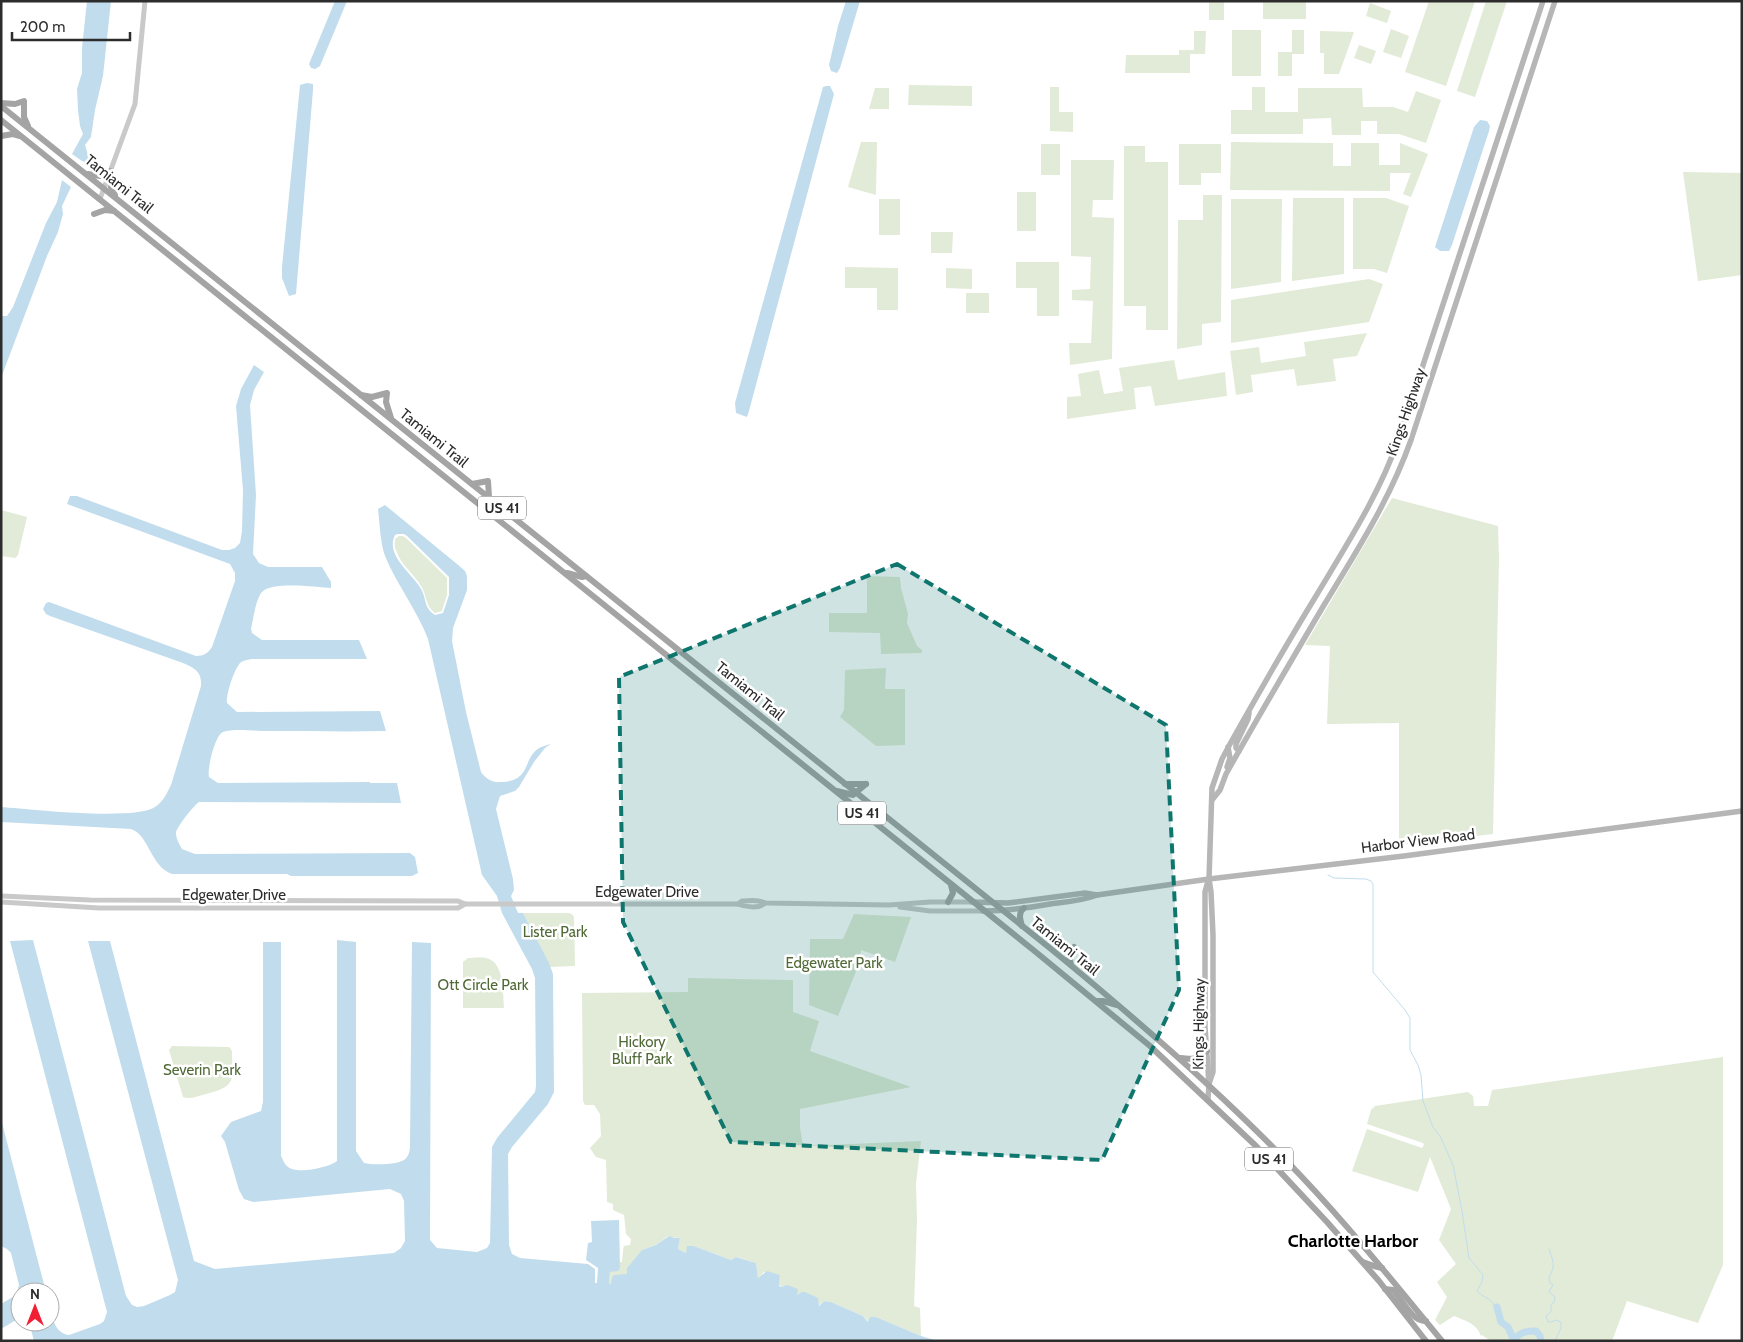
<svg xmlns="http://www.w3.org/2000/svg" width="1743" height="1342" font-family="Cabin,sans-serif">
<style>
.green{fill:#e2ebd7}
.water{fill:#c1dded;fill-rule:evenodd}
.lines{fill:none;stroke-linecap:round;stroke-linejoin:round}
.stream{stroke:#c1dded;stroke-width:1}
.river{stroke:#c1dded;stroke-width:7}
.tertiary{stroke:#c9c9c9;stroke-width:5}
.secondary{stroke:#b6b6b6;stroke-width:5.5}
.primary{stroke:#a4a4a4;stroke-width:6}
.marked{fill:#0f766e;fill-opacity:0.2;stroke:#0f766e;stroke-width:4;stroke-dasharray:10 6;stroke-linejoin:round}
.labels{text-anchor:middle;dominant-baseline:central;stroke-width:5;stroke-linejoin:round;paint-order:stroke}
.shield{fill:#fff;stroke:#6b6b6b;stroke-width:1}
.shield-label{font-size:14px;font-weight:bold;fill:#2c2c2c}
.street-label{font-size:15px;fill:#2c2c2c;stroke:#fff}
.park-label{font-size:15px;fill:#506a36;stroke:#fff}
.quarter-label{font-size:18px;font-weight:bold;fill:#000;stroke:#fff}
</style>
<rect width="100%" height="100%" fill="#fff"/>
<g class="green">
<rect x="1209" y="1" width="15" height="19"/>
<rect x="1263" y="1" width="43" height="18"/>
<path d="M1429,1H1475L1446,86L1405,72Z"/>
<path d="M1486,1H1507L1475,97L1457,91Z"/>
<path d="M1370,3L1391,11L1387,23L1366,16Z"/>
<path d="M1391,29L1409,36L1401,58L1383,52Z"/>
<rect x="1232" y="30" width="29" height="46"/>
<path d="M1292,30H1304V54H1292V76H1278V52H1292Z"/>
<path d="M1194,31H1206L1205,54H1190V73H1125L1126,55H1179V50H1194Z"/>
<path d="M1320,31L1354,32L1339,74H1324V53H1320Z"/>
<path d="M1359,45L1376,51L1371,64L1354,58Z"/>
<path d="M909,85L972,86V106L908,105Z"/>
<path d="M1050,87H1059V112H1073V132L1050,131Z"/>
<path d="M1252,87H1265V112H1298V88H1362L1363,107H1393L1408,112L1416,91L1441,100L1426,143L1399,134H1377V121H1361V135H1332L1331,118L1303,119V134H1231V110H1252Z"/>
<path d="M875,88H889V109H869Z"/>
<path d="M861,142H877L876,195L848,187Z"/>
<path d="M1231,142L1333,143V166H1351V143H1379V165H1400V143L1428,154L1411,197L1403,194L1411,173H1390V191L1230,190Z"/>
<rect x="1041" y="144" width="19" height="31"/>
<path d="M1179,144H1221V173H1201V185H1179Z"/>
<path d="M1124,146H1145V162H1168V330H1146V306H1124Z"/>
<path d="M1071,160H1114L1113,200H1093L1092,217L1114,218L1112,359L1070,365L1069,343H1091L1093,301L1072,300V290L1090,289L1091,257L1071,256Z"/>
<path d="M1683,172L1742,173V275L1698,281Z"/>
<rect x="1017" y="192" width="19" height="39"/>
<path d="M1203,195H1222L1221,322L1202,324V345L1177,349L1178,220H1203Z"/>
<path d="M1293,198H1344V274L1292,281Z"/>
<path d="M1353,198H1386L1409,206L1387,273L1374,269H1353Z"/>
<rect x="879" y="199" width="21" height="36"/>
<path d="M1231,199H1282L1281,282L1231,289Z"/>
<path d="M931,232H953L952,253H931Z"/>
<path d="M1016,262H1059V316H1037V288H1016Z"/>
<path d="M845,267L898,268V310H877V288H845Z"/>
<path d="M946,268L972,269V289L946,288Z"/>
<path d="M1369,279L1383,284L1369,322L1231,343V300Z"/>
<rect x="966" y="293" width="23" height="20"/>
<path d="M1367,333L1357,356L1333,359L1336,381L1297,386L1294,369L1251,375L1253,392L1236,395L1230,351L1259,347L1261,363L1306,356L1304,342Z"/>
<path d="M1174,360L1178,380L1225,372L1227,396L1155,406L1151,386L1134,388L1136,409L1067,419V397L1081,396L1078,374L1099,370L1104,394L1123,391L1119,368Z"/>
<path d="M1392,498L1498,526L1499,559L1493,834L1399,845V723L1327,724L1330,646L1305,645Z"/>
<path d="M1,510L27,517L18,555L15,558L1,556Z"/>
<path d="M399,536H403L406,538L447,578V595L442,611L435,613C425,606 427,595 421,586C414,574 400,564 396,550C394,547 395,542 395,539Z"/>
<path d="M867,576L900,577L901,588L908,614L907,623L917,646L922,650V653L881,654L880,633L829,632V613H867Z"/>
<path d="M886,668L885,689H905V745L876,746L840,717L844,710L845,670Z"/>
<path d="M523,913H569L573,915L574,918L575,966L550,967Z"/>
<path d="M854,914L911,917L895,962L861,950L859,964L838,1016L809,1005L810,939H843Z"/>
<path d="M468,958C475,958 485,956 491,960C504,967 503,995 504,1008H463V962Z"/>
<path d="M688,978L793,980V1012L819,1021L810,1051L911,1087L800,1109V1128L803,1146L921,1141L916,1184L917,1220L914,1306L920,1308L921,1336L876,1317L870,1319L869,1322L863,1316L831,1302L824,1301L818,1306L819,1303L800,1294L797,1295L779,1285L780,1275L764,1272L758,1278L756,1263L737,1257L731,1260L694,1246L686,1253L678,1249L680,1238C676,1237 673,1239 668,1236L656,1245L642,1250L627,1274L611,1284H609L610,1272L620,1268V1262H622L623,1250L624,1246L630,1245L631,1239L626,1234L624,1215L613,1210V1204L607,1202L606,1160L596,1157L590,1148L601,1136L600,1114L594,1105H585L583,1101L582,993L688,992Z"/>
<path d="M172,1046L229,1047L232,1051C232,1080 238,1086 206,1094C198,1096 190,1100 183,1097L169,1050Z"/>
<path d="M1723,1057V1265L1698,1323L1627,1301L1612,1341H1491L1482,1335L1481,1336C1476,1323 1466,1321 1454,1316L1440,1325L1435,1320L1447,1297L1437,1282L1456,1264L1439,1240L1451,1209L1430,1157L1418,1192L1352,1171L1367,1129L1422,1148L1424,1145L1423,1143L1367,1124L1371,1110L1375,1106L1468,1092L1473,1096L1474,1106H1488L1492,1090Z"/>
</g>
<g class="water">
<path d="M87,1H111L103,76L95,110L91,137L85,145L88,155L94,160L92,164L82,161L72,154L83,134L80,126L78,110L77,89L82,73V48Z"/>
<path d="M335,1H347L320,66L315,69L311,68L309,64Z"/>
<path d="M846,1H860L840,68L837,73L831,71L829,65L838,26Z"/>
<path d="M307,83L313,84V90L296,294L289,296L282,278V267L300,85Z"/>
<path d="M826,86H830L834,94L749,411L747,417L736,413L735,403L823,87Z"/>
<path d="M1480,120L1487,121L1490,126L1489,131L1452,245L1449,251H1440L1435,247L1474,127Z"/>
<path d="M62,180L71,187L62,206L63,214L58,232L47,256L1,378V316H7L13,307L46,223L57,202Z"/>
<path d="M254,365L264,372L254,390L250,405L256,495L253,554L259,563L268,567H322L331,582V588C316,587 272,581 262,592C256,598 253,620 251,629L252,633L262,640H359L367,659H252C247,660 244,660 240,663C234,670 226,694 227,703L237,712L380,711L386,731C346,732 306,731 267,731C256,731 233,728 223,732C215,735 207,769 209,777L218,783L370,782V783H397L401,803L199,802C194,805 176,828 176,833C176,838 179,844 182,849L195,854L410,853L415,857L418,873L412,876H291L287,874H172C150,866 150,836 131,829L1,822V807C28,809 134,821 155,807C163,802 167,793 171,785L201,686C202,672 195,668 183,663L50,616L46,614L43,609L46,603L49,602L196,656C204,656 208,653 212,647L235,581V573L230,564L67,504L70,496H77L222,550H229L235,548L240,543L242,531L243,490L236,406L241,389Z"/>
<path d="M385,505L457,564L465,571L467,576V590L453,628L452,641L466,712L481,772C486,779 493,783 501,782C532,781 522,759 539,748C543,746 547,745 551,744L545,748L534,762L519,787L515,791L500,796L496,809L513,879L514,890L511,896L518,913H523L549,963L553,974L554,1092L548,1104L512,1147L508,1154L509,1245L512,1254L520,1258L588,1264L595,1269V1283H597L598,1268L586,1260L588,1243L592,1242L591,1221L619,1220L620,1268L618,1271L610,1272L609,1284H611L612,1278L614,1275L627,1274V1268L642,1250L656,1245L669,1236L674,1238H680L678,1249L686,1253L687,1246H694L731,1260L736,1257L756,1263L758,1278L767,1271L780,1275L779,1286L782,1287L787,1285L798,1289L797,1295L802,1292H805L818,1298L819,1306L824,1301L831,1302L863,1316L868,1322L870,1317H876L921,1336L938,1341H34L30,1326L26,1322H50V1306C53,1318 54,1333 69,1335L100,1324L104,1321L107,1312L10,941L33,940L126,1296L132,1305L137,1307L144,1306L170,1295L175,1292L178,1280L88,941H110L194,1261L215,1269L394,1253L401,1248L405,1241L404,1201L401,1194L390,1189L253,1202L244,1199L239,1190L225,1142L221,1136L231,1122L261,1111L263,1102V942H281V1156C283,1159 284,1164 287,1166C295,1175 328,1168 337,1161V940L356,942V1151L364,1163C373,1165 396,1165 404,1160C409,1157 410,1150 410,1145L412,942L431,943L430,1240L437,1248L477,1252L487,1248L490,1243L492,1147L497,1138L530,1098L535,1092L536,1086L535,978L532,969L502,913L497,896L482,875L428,639C417,610 397,585 385,556C380,542 380,525 378,509ZM398,534H404L407,536L449,577V595L443,613L435,615C423,607 427,599 421,589C412,573 385,556 395,535Z"/>
<path d="M1,1119L46,1292H20V1320H16L1,1329V1304L16,1295L19,1285L11,1253L7,1249L1,1246Z"/>
</g>
<g class="lines">
<g class="stream">
<path d="M1328,875L1334,878L1366,879L1371,881L1373,884V972L1405,1010L1410,1018V1050L1418,1065L1421,1075L1423,1101L1433,1127L1440,1136L1453,1165L1462,1211L1469,1258L1483,1275L1482,1282L1477,1291C1483,1298 1491,1297 1494,1306L1497,1307"/>
<path d="M1549,1249C1553,1261 1556,1266 1549,1277L1550,1283L1553,1285L1549,1292L1555,1297L1554,1302L1551,1305V1312L1546,1316L1548,1322H1551L1556,1320L1561,1322V1328L1555,1341"/>
</g>
<g class="river">
<path d="M1497,1307L1501,1322L1508,1327L1514,1341"/>
<path d="M1514,1340C1520,1332 1526,1331 1536,1331L1540,1336L1541,1341"/>
</g>
<g class="tertiary">
<path d="M100,199L135,104L145,1"/>
<path d="M1,896L90,900L458,901L465,904H738C745,907 759,909 765,903"/>
<path d="M1,902L99,908H458L465,904"/>
<path d="M738,904L742,901C749,901 758,899 765,903L889,905L930,902H972"/>
<path d="M900,907L930,911H982"/>
</g>
<g class="secondary">
<path d="M1239,751L1236,748V744L1248,719L1249,713"/>
<path d="M1227,767L1230,758L1228,747"/>
<path d="M1212,800L1220,790L1226,774C1258,717 1291,661 1324,605C1357,551 1390,499 1411,440L1555,1"/>
<path d="M972,902L1008,903L1085,893L1097,895"/>
<path d="M983,911C1006,911 1028,908 1050,904C1066,902 1082,901 1097,895L1209,879L1404,856L1742,811"/>
<path d="M1209,1084L1213,1072V935L1211,892L1209,879L1212,788L1222,759L1230,744C1258,694 1286,645 1316,596C1347,544 1379,495 1399,438L1543,1"/>
<path d="M1208,1099L1209,1084L1205,1027V892L1208,881"/>
</g>
<g class="primary">
<path d="M1,103L15,104L24,101V117L28,126"/>
<path d="M1,106L1051,949C1139,1021 1223,1094 1301,1176C1351,1229 1396,1285 1442,1341"/>
<path d="M1,120L1037,953L1150,1046L1256,1146L1327,1222L1379,1281L1426,1341"/>
<path d="M1,136L13,134L20,136"/>
<path d="M88,174L100,176L111,171"/>
<path d="M109,175L111,187L115,195"/>
<path d="M94,214L105,210L114,211"/>
<path d="M361,395L372,397L387,393L386,402L391,418"/>
<path d="M472,484L488,481L489,497"/>
<path d="M567,573L582,577L586,576"/>
<path d="M845,784H866"/>
<path d="M837,791L853,795L866,784"/>
<path d="M948,902L953,893L951,885"/>
<path d="M1022,926C1020,919 1018,913 1024,908"/>
<path d="M1071,965L1068,952L1074,947"/>
<path d="M1097,1001H1103L1117,1005"/>
<path d="M1181,1058C1192,1060 1199,1059 1207,1051"/>
<path d="M1363,1262L1374,1266L1382,1268"/>
<path d="M1385,1289L1393,1290C1402,1299 1412,1322 1426,1321"/>
</g>
</g>
<path class="marked" d="M897,564L1166,725L1179,990L1102,1160L731,1142L623,922L619,677Z"/>
<g class="labels">
<g class="shield">
<rect x="478" y="496.5" width="48" height="23" rx="4"/>
<rect x="838" y="801.5" width="48" height="23" rx="4"/>
<rect x="1245" y="1147.5" width="48" height="23" rx="4"/>
</g>
<g class="shield-label">
<text x="502" y="508">US 41</text>
<text x="862" y="813">US 41</text>
<text x="1269" y="1159">US 41</text>
</g>
<g class="street-label">
<text transform="translate(119 184) rotate(39)">Tamiami Trail</text>
<text transform="translate(1406 412) rotate(-71)">Kings Highway</text>
<text transform="translate(434 438) rotate(39)">Tamiami Trail</text>
<text transform="translate(750 691) rotate(39)">Tamiami Trail</text>
<text transform="translate(1418 841) rotate(-7)">Harbor View Road</text>
<text x="647" y="892">Edgewater Drive</text>
<text x="234" y="895">Edgewater Drive</text>
<text transform="translate(1065 946) rotate(39)">Tamiami Trail</text>
<text transform="translate(1199 1024) rotate(-89)">Kings Highway</text>
</g>
<g class="park-label">
<text x="555" y="932">Lister Park</text>
<text x="834" y="963">Edgewater Park</text>
<text x="483" y="985">Ott Circle Park</text>
<text x="642" y="1042">Hickory<tspan x="642" dy="17">Bluff Park</tspan></text>
<text x="202" y="1070">Severin Park</text>
</g>
<g class="quarter-label">
<text x="1353" y="1241">Charlotte Harbor</text>
</g>
</g>
<rect width="1743" height="1342" fill="none" stroke="#2c2c2c" stroke-width="5"/>
<g transform="translate(35 1307)"><circle r="24" fill="#ffffff" stroke="#ababab"/>
<path d="M0-4L9 19L0 12L-9 19Z" fill="#f11f34"/>
<text y="-8" font-size="14" font-weight="bold" text-anchor="middle" fill="#2c2c2c">N</text>
</g>
<path d="M12 32v8h118v-8" fill="none" stroke="#2c2c2c" stroke-width="2.5"/>
<text x="20" y="32" font-size="15" fill="#2c2c2c" stroke="#ffffff" stroke-width="4" paint-order="stroke">200 m</text>
</svg>
